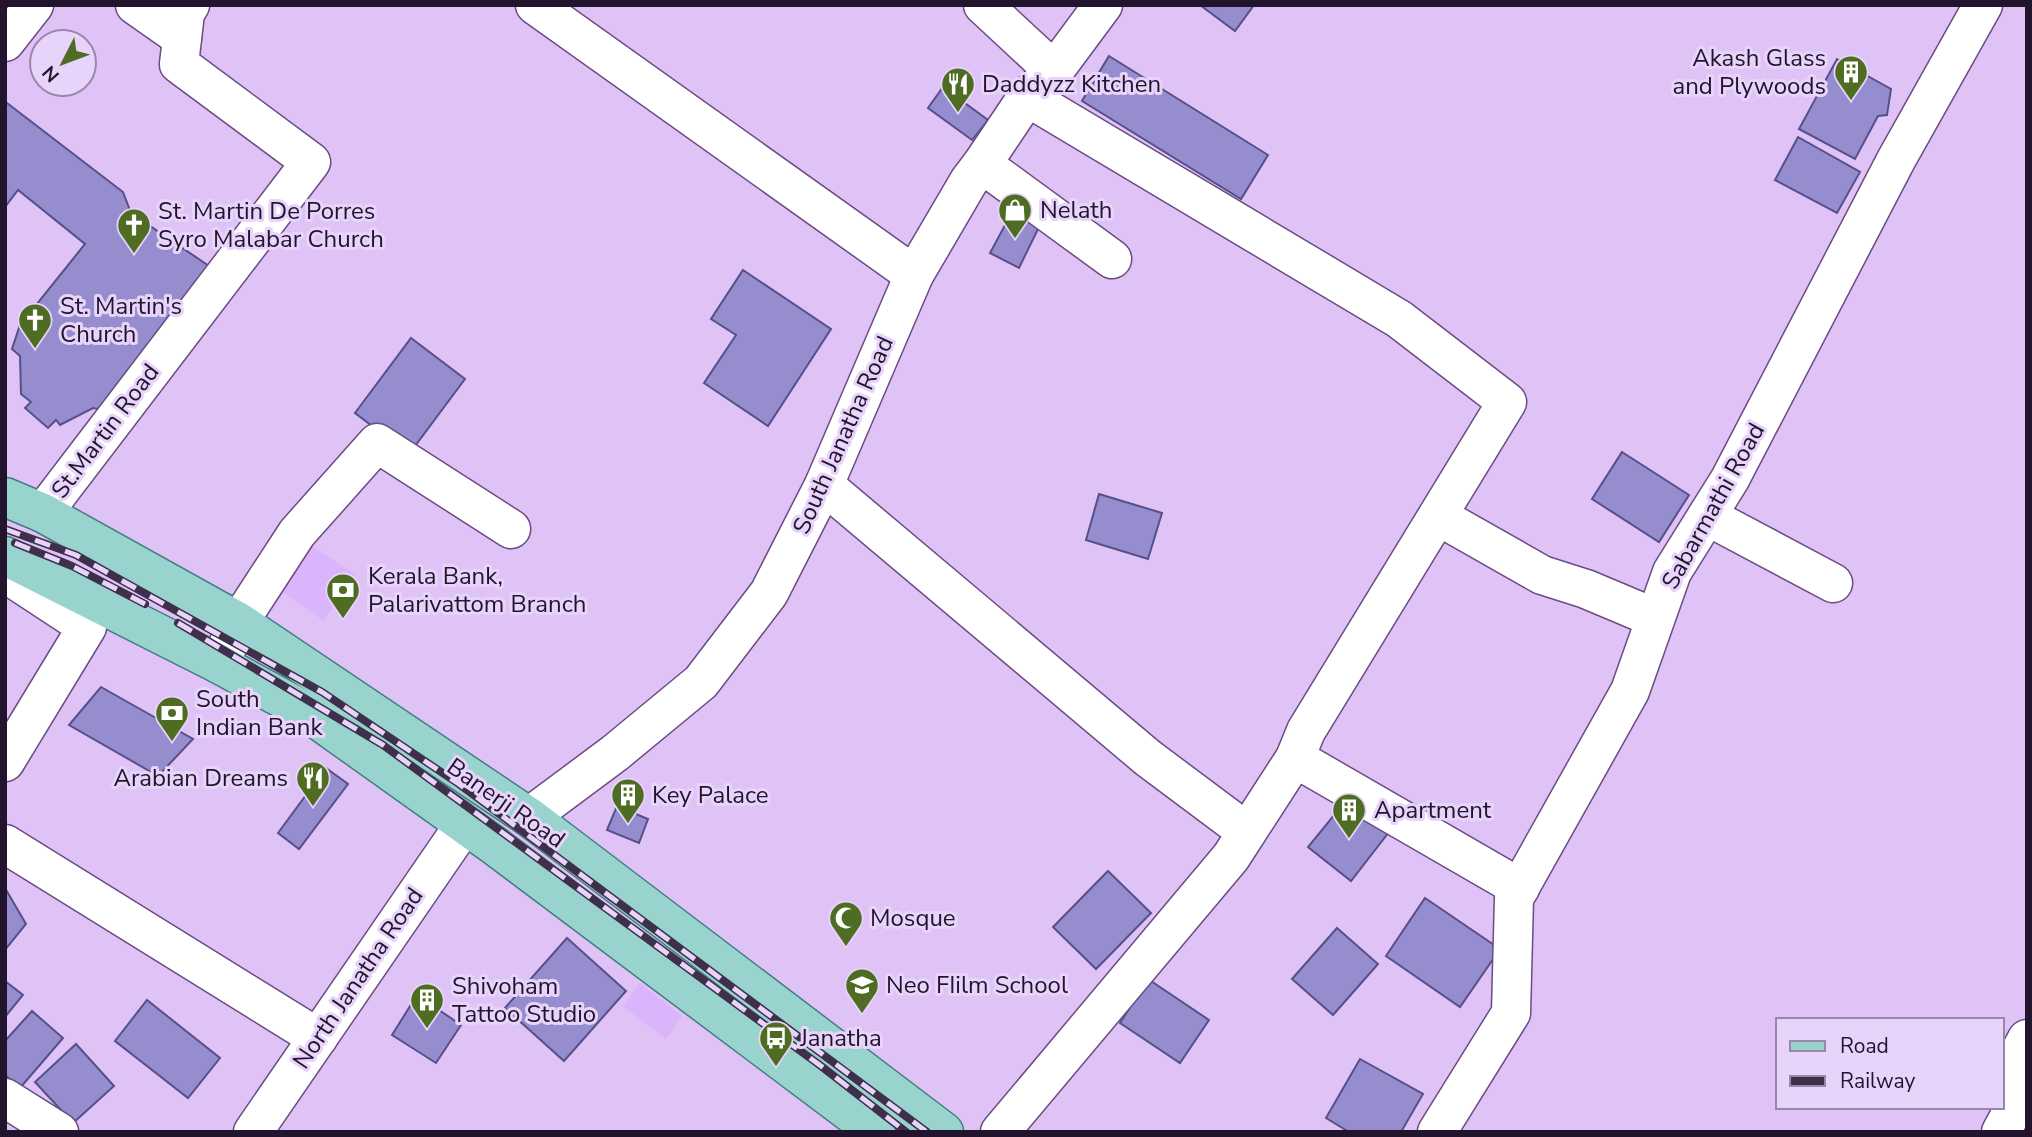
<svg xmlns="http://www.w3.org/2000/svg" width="2032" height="1137" font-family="'Nunito Sans',sans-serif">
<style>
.built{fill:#dbb5fc}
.building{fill:#958dce;stroke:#574f8a;stroke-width:2}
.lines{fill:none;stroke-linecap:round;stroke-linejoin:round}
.minor-casing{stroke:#6a4b83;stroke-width:41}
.major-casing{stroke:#437d80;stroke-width:41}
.minor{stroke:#fff;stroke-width:38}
.major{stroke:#99d3ce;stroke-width:38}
.rail-casing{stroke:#3e2f4b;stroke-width:8}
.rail{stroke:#e8d4fb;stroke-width:5;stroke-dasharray:16;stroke-linecap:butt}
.labels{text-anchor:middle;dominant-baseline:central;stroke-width:6;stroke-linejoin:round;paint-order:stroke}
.poi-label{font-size:24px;fill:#21142c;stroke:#e8d4fb;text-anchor:start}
.street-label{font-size:24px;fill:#21142c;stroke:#e8d4fb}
</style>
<rect width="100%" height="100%" fill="#dfc3f7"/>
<g class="built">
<path d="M300,539L355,574L324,621L273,585Z"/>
<path d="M640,983L682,1016L666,1039L623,1006Z"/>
</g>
<g class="building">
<path d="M1200,5H1254L1235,31Z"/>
<path d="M1109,56L1268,155L1241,199L1082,101Z"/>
<path d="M1837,59L1891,89L1887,115L1878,116L1855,159L1799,129Z"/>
<path d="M943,87L988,120L972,140L928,108Z"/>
<path d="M7,103L123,192L131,213L209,266L109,411L93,408L60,425L56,420L48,428L25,408L31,402L21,394L20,356L12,349L20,325L85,244L18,190L5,207V105Z"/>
<path d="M1798,137L1860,172L1837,213L1775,180Z"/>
<path d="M1012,212L1039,227L1019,268L990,253Z"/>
<path d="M743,270L831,329L768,426L704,383L736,335L711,319Z"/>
<path d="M411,338L465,379L409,454L355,413Z"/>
<path d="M1622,452L1689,495L1659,542L1592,499Z"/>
<path d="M1099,494L1162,513L1148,559L1086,540Z"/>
<path d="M101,687L193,739L158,776L69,725Z"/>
<path d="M326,768L348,784L299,849L278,833Z"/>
<path d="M617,806L648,819L639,843L607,830Z"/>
<path d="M1339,809L1360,810L1389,832L1351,881L1308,847Z"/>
<path d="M1108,871L1151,913L1096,969L1053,927Z"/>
<path d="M5,888L26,924L5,950Z"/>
<path d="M1425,898L1500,949L1460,1007L1386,956Z"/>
<path d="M1337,928L1378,964L1333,1015L1292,979Z"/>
<path d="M567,938L626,991L564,1061L505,1008Z"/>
<path d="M1148,979L1209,1020L1180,1063L1120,1023Z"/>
<path d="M5,981L23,995L5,1017Z"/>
<path d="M417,995L461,1025L436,1063L392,1035Z"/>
<path d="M147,1000L220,1058L188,1098L115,1041Z"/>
<path d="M32,1011L63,1038L20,1088L5,1075V1041Z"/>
<path d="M76,1044L114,1086L73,1123L35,1082Z"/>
<path d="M1360,1059L1423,1094L1401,1132H1349L1326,1118Z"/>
</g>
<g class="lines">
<g class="minor-casing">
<g id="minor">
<path d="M135,5L182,38"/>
<path d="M535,5L914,275"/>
<path d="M983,5L1054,71"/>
<path d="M5,42L34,5"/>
<path d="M982,164L1112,259"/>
<path d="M824,485L1148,758L1247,832"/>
<path d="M43,513L311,162L179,64L185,13L190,5"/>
<path d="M1438,516L1542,575L1586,589L1655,618"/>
<path d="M1707,516L1833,583"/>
<path d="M5,573L87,627L5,762"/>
<path d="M219,664L239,622L297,533L377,443L511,529"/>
<path d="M1295,758L1520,888"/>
<path d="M529,817L615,753L701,682L769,593L824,485L914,275L969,181L982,164L1027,97L1054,71L1103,5"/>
<path d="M5,844L318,1038"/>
<path d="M2002,1086L2027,1039"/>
<path d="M5,1098L59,1132"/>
<path d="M253,1132L464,825"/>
<path d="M1000,1132L1231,857L1295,758L1306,731L1507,402L1399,319L1027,97"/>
<path d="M1437,1132L1511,1013L1514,898L1630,691L1672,572L1730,479L1896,160L1983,5"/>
<path d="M2001,1132L2027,1084"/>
</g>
</g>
<g class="major-casing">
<g id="major">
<path d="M5,497L43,513L239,622L529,817L944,1132"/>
<path d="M5,556L219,664L307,712L495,846L876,1132"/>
</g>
</g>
<use href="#minor" class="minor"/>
<use href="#major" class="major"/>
<g class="rail-casing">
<g id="rail">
<path d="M5,529L76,555L322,692L459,784L927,1132"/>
<path d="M15,543L72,566L145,604"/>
<path d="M178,623L383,745L821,1066L906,1132"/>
</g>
</g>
<use href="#rail" class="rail"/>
</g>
<defs>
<g id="building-pin" transform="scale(1.75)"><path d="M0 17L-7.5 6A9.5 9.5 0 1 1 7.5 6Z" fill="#4e6d22" stroke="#e8d4fb"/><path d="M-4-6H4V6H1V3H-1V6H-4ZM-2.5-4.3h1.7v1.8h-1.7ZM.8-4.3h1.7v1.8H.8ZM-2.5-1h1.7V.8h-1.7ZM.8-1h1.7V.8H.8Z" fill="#fff"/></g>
<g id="restaurant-pin" transform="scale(1.75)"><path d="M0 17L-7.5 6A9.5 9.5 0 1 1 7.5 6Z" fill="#4e6d22" stroke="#e8d4fb"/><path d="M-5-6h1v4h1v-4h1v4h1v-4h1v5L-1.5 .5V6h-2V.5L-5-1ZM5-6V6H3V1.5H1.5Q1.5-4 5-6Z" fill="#fff"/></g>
<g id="shop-pin" transform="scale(1.75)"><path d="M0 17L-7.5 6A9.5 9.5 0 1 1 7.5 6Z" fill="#4e6d22" stroke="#e8d4fb"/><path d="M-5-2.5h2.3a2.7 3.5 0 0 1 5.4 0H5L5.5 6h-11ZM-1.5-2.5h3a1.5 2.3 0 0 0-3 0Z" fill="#fff"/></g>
<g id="church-pin" transform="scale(1.75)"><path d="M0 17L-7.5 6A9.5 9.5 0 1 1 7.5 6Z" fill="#4e6d22" stroke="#e8d4fb"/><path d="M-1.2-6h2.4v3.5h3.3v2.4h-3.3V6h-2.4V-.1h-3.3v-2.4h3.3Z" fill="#fff"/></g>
<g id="bank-pin" transform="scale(1.75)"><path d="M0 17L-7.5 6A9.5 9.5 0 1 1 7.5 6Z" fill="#4e6d22" stroke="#e8d4fb"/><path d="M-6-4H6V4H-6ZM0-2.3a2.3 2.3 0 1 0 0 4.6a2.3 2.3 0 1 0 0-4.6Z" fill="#fff"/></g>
<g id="mosque-pin" transform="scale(1.75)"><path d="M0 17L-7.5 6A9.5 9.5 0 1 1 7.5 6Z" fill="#4e6d22" stroke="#e8d4fb"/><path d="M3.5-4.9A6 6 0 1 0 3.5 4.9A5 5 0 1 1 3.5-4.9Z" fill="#fff"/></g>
<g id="school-pin" transform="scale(1.75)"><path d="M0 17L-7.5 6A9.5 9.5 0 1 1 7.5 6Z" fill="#4e6d22" stroke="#e8d4fb"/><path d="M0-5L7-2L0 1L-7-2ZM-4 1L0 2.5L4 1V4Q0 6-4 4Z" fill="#fff"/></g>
<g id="bus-pin" transform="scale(1.75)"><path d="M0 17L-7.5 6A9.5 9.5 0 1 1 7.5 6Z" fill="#4e6d22" stroke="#e8d4fb"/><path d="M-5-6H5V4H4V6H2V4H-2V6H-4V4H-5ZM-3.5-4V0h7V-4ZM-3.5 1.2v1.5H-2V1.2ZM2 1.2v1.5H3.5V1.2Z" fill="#fff"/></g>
</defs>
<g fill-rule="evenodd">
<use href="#building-pin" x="1851" y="72"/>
<use href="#restaurant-pin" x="958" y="84"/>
<use href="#shop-pin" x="1015" y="210"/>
<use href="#church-pin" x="134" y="225"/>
<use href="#church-pin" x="35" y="320"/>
<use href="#bank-pin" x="343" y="590"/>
<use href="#bank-pin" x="172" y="713"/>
<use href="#restaurant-pin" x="313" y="778"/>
<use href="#building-pin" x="628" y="795"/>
<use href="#building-pin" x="1349" y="810"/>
<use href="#mosque-pin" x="846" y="918"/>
<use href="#school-pin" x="862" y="985"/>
<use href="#building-pin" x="427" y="1000"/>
<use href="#bus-pin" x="776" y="1038"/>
</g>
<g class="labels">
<g class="poi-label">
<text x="1826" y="58" text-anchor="end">Akash Glass<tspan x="1826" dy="28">and Plywoods</tspan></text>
<text x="982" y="84">Daddyzz Kitchen</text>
<text x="1040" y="210">Nelath</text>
<text x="158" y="211">St. Martin De Porres<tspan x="158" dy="28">Syro Malabar Church</tspan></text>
<text x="60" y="306">St. Martin's<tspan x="60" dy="28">Church</tspan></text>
<text x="368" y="576">Kerala Bank,<tspan x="368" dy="28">Palarivattom Branch</tspan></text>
<text x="196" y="699">South<tspan x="196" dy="28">Indian Bank</tspan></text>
<text x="288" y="778" text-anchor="end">Arabian Dreams</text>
<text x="652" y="795">Key Palace</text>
<text x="1374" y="810">Apartment</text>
<text x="870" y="918">Mosque</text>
<text x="886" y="985">Neo FIilm School</text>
<text x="452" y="986">Shivoham<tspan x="452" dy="28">Tattoo Studio</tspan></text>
<text x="800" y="1038">Janatha</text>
</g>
<g class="street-label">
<text transform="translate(105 431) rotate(-53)">St.Martin Road</text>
<text transform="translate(843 435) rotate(-66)">South Janatha Road</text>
<text transform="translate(1713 506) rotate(-61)">Sabarmathi Road</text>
<text transform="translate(506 803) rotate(35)">Banerji Road</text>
<text transform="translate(358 978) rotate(-56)">North Janatha Road</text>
</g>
</g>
<rect width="2032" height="1137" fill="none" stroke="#21142c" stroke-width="14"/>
<rect x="1776" y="1018" width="228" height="91" fill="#e8d4fb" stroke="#9887a8" stroke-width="2"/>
<rect x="1790" y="1041" width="35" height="10" fill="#99d3ce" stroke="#9887a8" stroke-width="2"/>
<text x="1840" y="1053" font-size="21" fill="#21142c">Road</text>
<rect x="1790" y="1076" width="35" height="10" fill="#3e2f4b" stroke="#9887a8" stroke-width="2"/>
<text x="1840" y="1088" font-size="21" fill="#21142c">Railway</text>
<g transform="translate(63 63) rotate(228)"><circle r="33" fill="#e8d4fb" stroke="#9887a8" stroke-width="2"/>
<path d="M0-5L12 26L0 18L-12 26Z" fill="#4e6d22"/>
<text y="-10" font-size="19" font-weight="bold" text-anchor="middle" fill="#21142c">N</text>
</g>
</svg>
